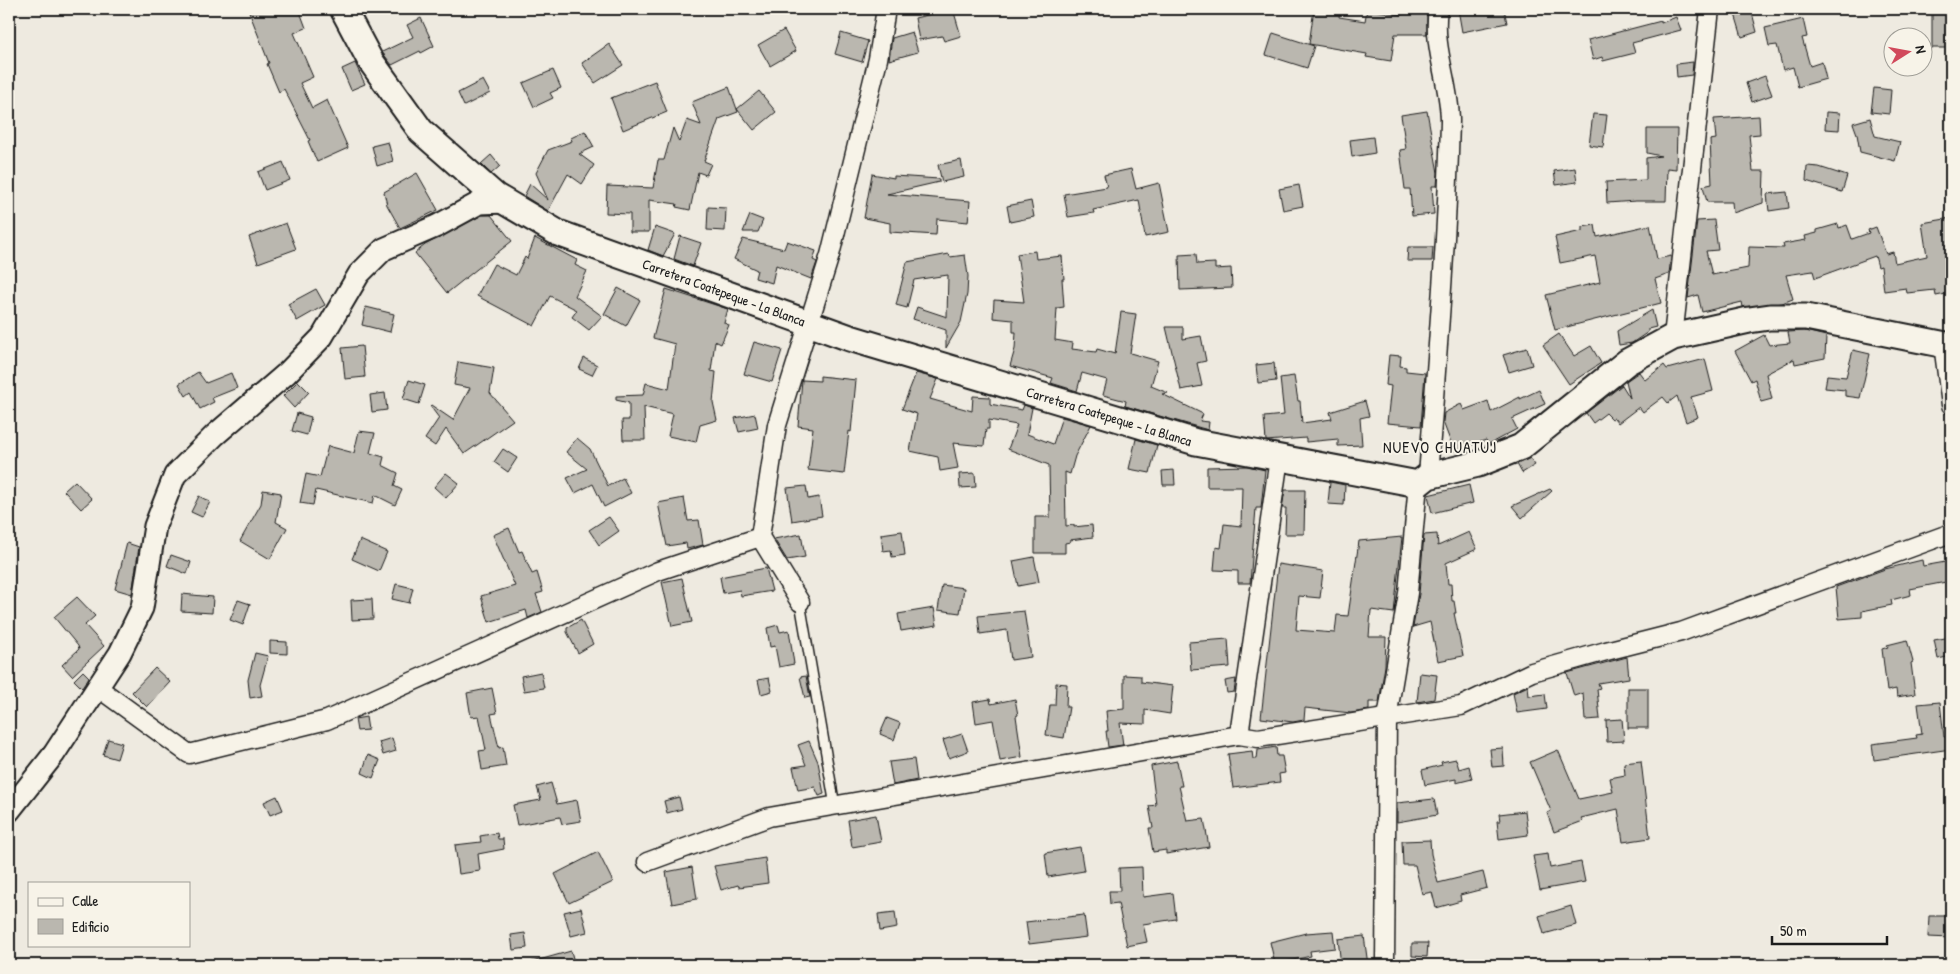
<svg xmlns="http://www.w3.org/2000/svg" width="1960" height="974" font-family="'Patrick Hand',sans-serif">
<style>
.building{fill:#bab7af;stroke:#1c1c1c}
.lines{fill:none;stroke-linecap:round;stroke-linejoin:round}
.service-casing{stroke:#1c1c1c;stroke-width:12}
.minor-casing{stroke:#1c1c1c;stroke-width:21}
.tertiary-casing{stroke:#1c1c1c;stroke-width:25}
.secondary-casing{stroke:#1c1c1c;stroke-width:29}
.service{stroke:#f7f3e8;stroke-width:9}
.minor{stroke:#f7f3e8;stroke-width:18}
.tertiary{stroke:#f7f3e8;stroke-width:21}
.secondary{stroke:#f7f3e8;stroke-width:25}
.labels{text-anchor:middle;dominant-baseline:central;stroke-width:4;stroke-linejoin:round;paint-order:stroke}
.street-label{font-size:14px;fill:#1c1c1c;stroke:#f7f3e8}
.quarter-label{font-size:16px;letter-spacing:1px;fill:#1c1c1c;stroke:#f7f3e8}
</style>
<rect width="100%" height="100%" fill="#eeeae0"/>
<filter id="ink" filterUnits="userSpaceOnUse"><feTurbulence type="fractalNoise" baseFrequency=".02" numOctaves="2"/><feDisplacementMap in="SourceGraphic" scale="10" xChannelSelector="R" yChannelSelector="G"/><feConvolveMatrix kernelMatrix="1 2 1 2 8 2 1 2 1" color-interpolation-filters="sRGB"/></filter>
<g filter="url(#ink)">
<g class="building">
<path d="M248,9H299L306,28L294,33L313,77L300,83L312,108L327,100L348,148L317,162L308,141L310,140L284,89L279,92L267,64L269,63Z"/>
<path d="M935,9H953L961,36L944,41L942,36L919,40L915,18L936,13Z"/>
<path d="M1314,9H1340L1339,17L1365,21L1367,9L1403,15V9H1427V34H1395L1391,61L1366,57L1367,54L1309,44Z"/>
<path d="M1458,9H1504L1507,23L1462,32Z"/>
<path d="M1751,9L1757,32L1742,37L1735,14Z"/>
<path d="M1951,13V48H1932V14Z"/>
<path d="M1676,17L1681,30L1632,43L1635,53L1603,61L1602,57L1593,60L1588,40L1661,21V23Z"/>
<path d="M421,18L434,46L421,53L420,51L392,65L382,52L413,37L407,25Z"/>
<path d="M1803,19L1807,37L1802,38L1810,66L1822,62L1826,79L1798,87L1793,67L1783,70L1777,45L1769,46L1765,28Z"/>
<path d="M784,30L796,51L770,66L758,45Z"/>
<path d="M912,32L918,52L889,60L892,38Z"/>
<path d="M841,33L868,41L862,62L835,54Z"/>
<path d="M1273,33L1314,46L1307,68L1266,55Z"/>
<path d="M609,44L623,65L595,83L582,63Z"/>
<path d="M1693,62L1692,75L1677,77L1676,64Z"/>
<path d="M355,63L365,84L351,90L342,69Z"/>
<path d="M553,70L561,88L550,93L553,98L534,107L523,83Z"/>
<path d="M1765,76L1772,95L1752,102L1746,83Z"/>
<path d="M483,80L490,93L464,106L458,93Z"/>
<path d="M655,81L667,112L623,130L611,98Z"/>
<path d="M729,87L738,112L719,119L704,161L711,164L706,175L698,172L690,210L676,207L677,204L649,200V232H630V214L606,213L607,186L653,188L658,160H664L673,128L679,142L687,120L701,125L692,102Z"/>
<path d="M1874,88L1891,90L1889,114L1871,112Z"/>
<path d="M759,91L776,112L754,130L737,109Z"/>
<path d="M1427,111L1438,173L1437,186H1432L1434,214L1412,216L1410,189H1405L1400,150L1406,149L1401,115Z"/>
<path d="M1826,112L1840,113L1839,130L1825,129Z"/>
<path d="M1593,114L1607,115L1603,147L1589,145Z"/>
<path d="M1759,116L1760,134L1749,135L1753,171H1764L1763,203L1733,213L1732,202H1707L1703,186L1712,184L1710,140L1716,139L1714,119Z"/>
<path d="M1870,118L1875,136L1900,142L1895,161L1860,152L1857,134L1853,123Z"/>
<path d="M1647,129H1677L1676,169L1667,168L1666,201H1636L1607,203L1606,182L1646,180V158L1661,156L1647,153Z"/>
<path d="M585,131L594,147L579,154L594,165L582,184L568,174L548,211L524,196L530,184L548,200L536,173L548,150L572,141L571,138Z"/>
<path d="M1373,137L1375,153L1352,157L1350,140Z"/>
<path d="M388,142L393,161L377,166L372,146Z"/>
<path d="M491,155L500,166L491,174L481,164Z"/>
<path d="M961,160L964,177L942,182L938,165Z"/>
<path d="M283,162L290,180L265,190L258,172Z"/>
<path d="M1807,166L1819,167L1847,176L1842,192L1806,181Z"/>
<path d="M1575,168L1577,182L1556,185L1554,171Z"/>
<path d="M1131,169L1136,189L1159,183L1169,232L1145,237L1139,200L1093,210L1094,213L1068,217L1064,194L1107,187L1104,175Z"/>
<path d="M417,173L438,210L400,228L387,205L384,192Z"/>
<path d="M872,174L894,178V176L939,179V182L887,194L970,201L968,222L937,219L936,235L890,232V223L864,218Z"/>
<path d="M1299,185L1303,206L1283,210L1279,189Z"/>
<path d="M1787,192L1789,208L1769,211L1767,194Z"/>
<path d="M1031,201L1034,217L1010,222L1007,206Z"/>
<path d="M708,207L726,208L725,231L707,230Z"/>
<path d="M482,215H491L512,241L447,293L415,253L425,245Z"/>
<path d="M750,215L763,220L758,232H743Z"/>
<path d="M1951,218V293L1936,296L1935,290L1907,293L1906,288L1884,291L1881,266L1878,267L1875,256L1815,278L1813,271L1786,275L1793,299L1782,303L1743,307L1742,302L1702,312L1698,295L1688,298L1697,221L1714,220L1718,250L1706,251L1712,275L1748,268L1749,247L1784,248L1783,244L1806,240L1805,236L1817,233V230L1838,224L1839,228L1847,225L1852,239L1869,233L1868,230L1876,227L1886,254L1893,252L1895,263L1927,256L1922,223Z"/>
<path d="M286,223L296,249L258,263L249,237Z"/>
<path d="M1595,225L1597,237L1650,225L1657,259L1671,256L1669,274L1655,279L1661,303L1555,330L1546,295L1600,282L1595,256L1560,263L1555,237L1582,231V227Z"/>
<path d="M655,227L675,234L663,256L648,250Z"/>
<path d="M680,236L701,243L693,266L674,259Z"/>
<path d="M535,238L577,260L575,265L587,271L575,296L602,316L589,330L572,317L577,310L550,296L534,326L477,296L494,264L516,275L525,257L527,259Z"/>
<path d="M743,239L784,249L787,241L816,251L813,260L817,262L811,279L776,265L772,283L755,278L757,270L734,259Z"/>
<path d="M1408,247H1433L1432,261H1407Z"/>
<path d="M1035,251L1036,259L1062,256L1064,279H1062L1064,307L1057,308L1055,340L1073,343L1072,349L1096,352L1097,349L1115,354L1121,312L1136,314L1130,353L1158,361L1151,386L1168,393L1162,394L1203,414L1200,421L1209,422L1208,430L1125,406L1126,401L1103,395L1107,380L1082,373L1077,391L1051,383L1053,378L1010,366L1015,349L1016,332H1013V320L993,318L994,300L1024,302L1017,254Z"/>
<path d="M949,254L950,257L965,255L968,276L967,294L961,322L946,348V330L913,319L917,307L947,317L948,275L914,280L907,308L896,305L907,262Z"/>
<path d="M1196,254L1197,264L1215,263V269L1231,268L1232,288L1180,290L1179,255Z"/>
<path d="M618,288L640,300L626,326L604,314Z"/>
<path d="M316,289L325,305L297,321L288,304Z"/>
<path d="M666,289L728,309L724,323L729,325L721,344L715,341L711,371L716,372L713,402L717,420L700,425L696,442L668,436L673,414L644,407L645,440H623L622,420H629V403L616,400V396L643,395L646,383L669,389L675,344L653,338Z"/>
<path d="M366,307L394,314L390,332L362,325Z"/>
<path d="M1652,310L1656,327L1648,329V332L1632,343L1619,345L1617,331Z"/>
<path d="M1166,327H1183V339L1201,336L1206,361L1197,363L1202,386L1181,390Z"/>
<path d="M1805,331L1826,336L1825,358L1795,364L1794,359L1766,374L1772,399L1761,402L1755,379L1751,381L1735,351L1764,335L1769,345L1790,343L1788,332Z"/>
<path d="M1559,334L1574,356L1591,346L1601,363L1569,384L1543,345Z"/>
<path d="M754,342L782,350L772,382L744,374Z"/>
<path d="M362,346L365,377L345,379L342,348Z"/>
<path d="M1527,348L1532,365L1509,372L1503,355Z"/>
<path d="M1853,350L1870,354L1860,398L1845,396V390L1825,388L1827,375L1846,377Z"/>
<path d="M1389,355L1401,356L1400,366L1406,367V371L1425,373L1421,426L1387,423L1391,386L1386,385Z"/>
<path d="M584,358L597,365L592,375L579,369Z"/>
<path d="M1705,359L1713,391L1691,397L1698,417L1686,422L1677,396L1668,403L1663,397L1643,412L1639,407L1618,423L1614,418L1612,419L1606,413L1593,423L1586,413L1622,385L1630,398L1626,381L1639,372L1645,380L1664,365L1667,369Z"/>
<path d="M458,362L494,368L490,393L513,420L464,454L446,429L435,446L425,439L439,418L430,406L431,405L453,420L470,388L454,385Z"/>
<path d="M1274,363L1276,381L1258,383L1256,365Z"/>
<path d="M198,372L206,383L231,373L237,388L212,398L214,402L200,409L191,392L186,396L179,384Z"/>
<path d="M916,373L938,379L930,399L972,411L973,396L990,397V404L1022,410L1024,405L1032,408L1027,434L1053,444L1062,417L1091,425L1075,456L1070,474L1065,472L1066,526L1074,525V527L1092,525L1093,537L1070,540V542L1065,543V553H1035V517H1050L1049,465L1008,449L1017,425L989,420V429H986L984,446L953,443L958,468L940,471L938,457L910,451L917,414L902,409Z"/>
<path d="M820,376L856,380L851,432L849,431L844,474L808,470L813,428L798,426L802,380L820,381Z"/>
<path d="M1294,376L1298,401H1300L1302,423L1332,419L1330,412L1365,401L1369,416L1360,418L1362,445L1338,446V439L1306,442V438L1266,441L1264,417L1284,415L1280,378Z"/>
<path d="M409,380L425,385L419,404L403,399Z"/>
<path d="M298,381L309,392L294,408L283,396Z"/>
<path d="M1539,390L1545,404L1512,419L1517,429L1489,444L1486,440L1454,451L1443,422L1444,413L1461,404L1464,410L1488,401L1491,412L1520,397V399Z"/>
<path d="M385,393L387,410L372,412L370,395Z"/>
<path d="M297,413L311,417L307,435L292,431Z"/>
<path d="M755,414L758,428L739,432L735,418Z"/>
<path d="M359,431L375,433L370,453L384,457L382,465L398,473L394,486L402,490L395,505L375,495L373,503L316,490L313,505L300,503L306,474L320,477L328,446L354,453Z"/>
<path d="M577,438L590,449L608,486L623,478L631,493L604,507L593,484L575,493L567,478L587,469L566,452Z"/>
<path d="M1136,439L1157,445L1150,473L1129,469Z"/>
<path d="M503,449L517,458L508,472L494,462Z"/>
<path d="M1530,458L1535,465L1522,473L1517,464Z"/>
<path d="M1247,466L1265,470L1261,508H1256L1250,583H1238V571L1214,570L1216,547L1221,548L1224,524L1241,526L1242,487H1207V467Z"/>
<path d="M1174,470L1175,485H1163L1162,471Z"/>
<path d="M446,473L459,483L446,498L434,487Z"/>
<path d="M975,473L976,487L960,488L959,474Z"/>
<path d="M75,481L92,499L81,509L64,491Z"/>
<path d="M1330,482L1345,485L1344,505L1328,504Z"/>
<path d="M1469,485L1473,503L1432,513L1428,495Z"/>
<path d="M806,486L808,499L819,497L822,516L792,521L787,488Z"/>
<path d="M1550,489L1552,491L1522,518L1512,506Z"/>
<path d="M263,490L281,493L276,522L287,528L270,559L240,541L261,504Z"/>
<path d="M1285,490H1305L1304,534H1285L1286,508H1282Z"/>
<path d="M199,496L210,502L202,517L191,512Z"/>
<path d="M684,498L688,521L699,520L703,545L687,549L686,543L667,546L658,503Z"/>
<path d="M609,517L619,531L599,545L589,530Z"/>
<path d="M509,528L519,552L522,551L532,574L537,572L543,592L536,594L542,612L528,618L526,610L489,622L481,596L515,586L493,535Z"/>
<path d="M902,531L905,555L892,557L891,550L883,551L881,534Z"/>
<path d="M1469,532L1477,549L1446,563L1448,584H1451L1452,601H1454L1456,613H1454L1463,656L1438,661L1430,622L1413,627L1419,594L1424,535L1437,534L1438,546Z"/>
<path d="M801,534L805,557L787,560L774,539Z"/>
<path d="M1402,537L1394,613L1371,610L1369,637H1386L1385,666L1379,702H1369V710L1351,713L1305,708L1304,720L1293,722L1261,718L1278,564L1323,571L1320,598L1299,596L1296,630L1335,633L1337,615L1348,616L1359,541Z"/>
<path d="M360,540L387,552L379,571L352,559Z"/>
<path d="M127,543L139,547L132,594L115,589Z"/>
<path d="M171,555L191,562L187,574L167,566Z"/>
<path d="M1034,557L1039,582L1018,586L1013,561Z"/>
<path d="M1922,560L1923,566L1951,561V581L1910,589L1911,595L1891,600L1892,605L1862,611V617L1839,619L1836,587L1885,569Z"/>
<path d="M766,568L772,591L741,596L740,590L723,593L720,577Z"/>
<path d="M682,578L692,622L672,626L662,582Z"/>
<path d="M396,584L413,588L409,603L392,599Z"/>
<path d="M942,585L964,588L960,613L938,610Z"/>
<path d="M182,594L213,597L212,613L181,611Z"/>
<path d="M77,597L95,616L85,625L104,646L72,676L62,665L79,649L78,646L54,617Z"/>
<path d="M372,599L373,619L352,620L351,600Z"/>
<path d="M238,600L250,604L243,625L230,620Z"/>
<path d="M934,608L937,625L901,631L898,614Z"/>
<path d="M1024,611L1031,657L1011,660L1007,630L980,634L978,616Z"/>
<path d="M581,620L593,644L578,653L567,632V628Z"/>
<path d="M778,625L780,632L789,630L794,664L779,667L775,646L770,647L767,628Z"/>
<path d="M1951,637V656L1938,659L1934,640Z"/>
<path d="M1228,639L1230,667L1191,670L1189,642Z"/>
<path d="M1907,640L1913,662L1911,663L1915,694L1897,697L1896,689L1887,691L1882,649L1888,647L1887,645Z"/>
<path d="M270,641L287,642V654L270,653Z"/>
<path d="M255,653L268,656L260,685L262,696L250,698L248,680Z"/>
<path d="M1627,657L1629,678L1598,683L1600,688L1597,689L1600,719L1585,720L1583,693L1574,696L1567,673Z"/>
<path d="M155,668L170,682L147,707L132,692Z"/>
<path d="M83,671L89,677L82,688L74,680Z"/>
<path d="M541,672L544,688L524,691L521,676Z"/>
<path d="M1420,673L1437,675L1434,699L1417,702Z"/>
<path d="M1124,675L1141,676V682L1173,686L1170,714L1145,710V724L1120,723L1123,745L1108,747L1106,731H1108L1106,711L1124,709Z"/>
<path d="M806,676L810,697L805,698L800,677Z"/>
<path d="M769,678L772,691L761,694L758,680Z"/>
<path d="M1236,679L1234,692L1227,693L1225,681Z"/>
<path d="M1056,683L1067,684L1066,707H1069L1064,738L1046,735L1050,705H1055Z"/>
<path d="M1528,686L1529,696L1545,694L1547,709L1517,713L1513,693Z"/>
<path d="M492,688L497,713L491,714L499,748L503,747L506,766L482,770L479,751L486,750L479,716L471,717L467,693Z"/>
<rect x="1628" y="688" width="20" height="40"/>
<path d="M990,699L991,704L1015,699L1018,715L1016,716L1022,757L1000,761L993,720L976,723L973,702Z"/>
<path d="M1940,702L1944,737L1951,736V749L1874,760L1872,744L1917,738L1916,735L1922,734L1918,704Z"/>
<path d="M366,717L368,730L357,731L355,719Z"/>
<path d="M887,718L900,723L894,740L880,734Z"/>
<path d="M1622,719L1624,741L1607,742L1606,720Z"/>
<path d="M962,734L968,751L949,758L943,740Z"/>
<path d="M392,738L396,751L383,755L379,742Z"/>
<path d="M108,739L122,743L117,759L103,755Z"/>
<path d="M809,741L818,762L824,794L819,796L815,787L798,790L793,767L806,765L798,745Z"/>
<path d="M1276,747L1277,756H1282L1285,773L1279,774L1280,782L1233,788L1228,754L1252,751L1253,759H1257L1258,750Z"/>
<path d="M1503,748L1504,766L1492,767L1490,749Z"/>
<path d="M1558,750L1579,799L1613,792L1610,778L1625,775L1624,763L1641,761L1650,838L1623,842L1618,809L1581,818L1583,821L1554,832L1547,813L1551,811L1530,762Z"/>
<path d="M368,755L380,760L373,778L362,773Z"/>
<path d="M914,759L917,780L893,785L889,762Z"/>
<path d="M1456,759L1459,769L1469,766L1472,779L1456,783V779L1425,785L1422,770L1442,765L1441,762Z"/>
<path d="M1177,761L1182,786H1179L1187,821L1204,819L1209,847L1166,854V850L1153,852L1149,828H1153L1149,806L1156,805L1151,766Z"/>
<path d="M551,783L557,804L577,800L581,821L562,824L560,817L517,825L513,805L541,800L537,787Z"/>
<path d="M277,796L283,810L270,815L264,802Z"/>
<path d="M679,797L682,809L667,813L664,801Z"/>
<path d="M1434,799L1437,815L1397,822V803Z"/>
<path d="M1525,811L1528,835L1499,839L1497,821H1500L1499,814Z"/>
<path d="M876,815L881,842L852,847L848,820Z"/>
<path d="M497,833L498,839H503L504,849L478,854L480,871L459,874L455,845L481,842L480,836Z"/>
<path d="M1430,840L1431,854L1438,883L1483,872L1487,888L1460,895L1461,901L1436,908L1432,892L1422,894L1415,865H1403L1402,841Z"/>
<path d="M1080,847L1084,871L1048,877L1045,853Z"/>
<path d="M598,852L613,882L569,903L555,874Z"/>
<path d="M1548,854L1550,868L1581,862L1585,882L1540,890L1533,856Z"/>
<path d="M765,858L768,883L739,887L738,885L721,890L714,866Z"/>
<path d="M692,867L697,899L672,904L666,872Z"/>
<path d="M1142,867L1143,897L1173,893L1176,919L1143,924L1147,942L1127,946L1118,903L1110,904L1109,891H1120L1119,868Z"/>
<path d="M1571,906L1576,925L1544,934L1539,916Z"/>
<path d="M581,908L587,932L571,936L564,912Z"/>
<path d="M895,912L897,928L880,931L878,914Z"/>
<path d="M1084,915L1087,937L1029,944L1026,922Z"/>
<path d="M1929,916H1951V938L1928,937Z"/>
<path d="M1333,931L1335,948L1310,951L1311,956L1275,964L1270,942L1306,933Z"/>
<path d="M525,933L527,948L513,950L511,935Z"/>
<path d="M1364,936L1368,965H1341L1338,939Z"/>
<path d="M1412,943H1428L1427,957L1412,956Z"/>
<path d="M571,951L574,962L562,965H532V962Z"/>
</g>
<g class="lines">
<g class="service-casing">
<path id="service" d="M800,602L835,806"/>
</g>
<g class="minor-casing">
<g id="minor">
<path d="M1673,337L1710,9"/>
<path d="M1943,344L1951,405"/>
<path d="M1428,476C1437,358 1447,240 1450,121C1450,83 1432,47 1438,9"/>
<path d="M800,602L760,537L777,425L830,255L878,59L885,15L884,9"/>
<path d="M97,687L189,754L327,720L658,571L760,537"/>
<path d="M1239,735L1279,458"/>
<path d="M647,862L769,817L1239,735L1258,738L1461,706L1532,672L1606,651L1681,632L1951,533"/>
<path d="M1385,965L1387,718L1408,593L1418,484"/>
</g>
</g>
<g class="tertiary-casing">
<path id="tertiary" d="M9,811L54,754L120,653L142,608L155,526L175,475L215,435L287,373L322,337L359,274L384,249L437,226L479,203L506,202"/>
</g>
<g class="secondary-casing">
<path id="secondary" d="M343,9L370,60L421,131L495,196L558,233L850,338L1196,442L1418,484L1428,476L1478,464L1521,447L1627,362L1673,337L1749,320L1770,317H1806L1951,346"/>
</g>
<use href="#service" class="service"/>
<use href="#minor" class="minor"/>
<use href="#tertiary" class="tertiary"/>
<use href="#secondary" class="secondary"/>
</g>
</g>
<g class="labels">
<g class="street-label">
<text transform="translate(724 292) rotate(20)">Carretera Coatepeque - La Blanca</text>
<text transform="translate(1109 416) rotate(17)">Carretera Coatepeque - La Blanca</text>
</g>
<g class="quarter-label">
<text x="1440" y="447">NUEVO CHUATUJ</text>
</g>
</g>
<rect width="1960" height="974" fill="none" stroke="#f7f3e8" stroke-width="30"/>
<rect x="15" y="15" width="1930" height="944" fill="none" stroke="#1c1c1c" stroke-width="2" filter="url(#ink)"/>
<rect x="28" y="882" width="162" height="65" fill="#f7f3e8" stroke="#9f9d96"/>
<rect x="38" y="898" width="25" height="8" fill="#f7f3e8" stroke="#9f9d96"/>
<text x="72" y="906" font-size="15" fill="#1c1c1c">Calle</text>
<rect x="38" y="919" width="25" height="15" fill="#bab7af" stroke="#9f9d96"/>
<text x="72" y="932" font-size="15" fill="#1c1c1c">Edificio</text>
<g transform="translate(1908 52) rotate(79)"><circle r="24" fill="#f7f3e8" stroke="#9f9d96"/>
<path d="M0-4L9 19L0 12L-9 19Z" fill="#d1495b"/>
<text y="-8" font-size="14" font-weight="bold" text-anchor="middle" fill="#1c1c1c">N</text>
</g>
<path d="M1772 936v8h115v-8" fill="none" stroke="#1c1c1c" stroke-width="2.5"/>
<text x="1780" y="936" font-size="15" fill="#1c1c1c" stroke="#f7f3e8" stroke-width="4" paint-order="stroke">50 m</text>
</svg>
